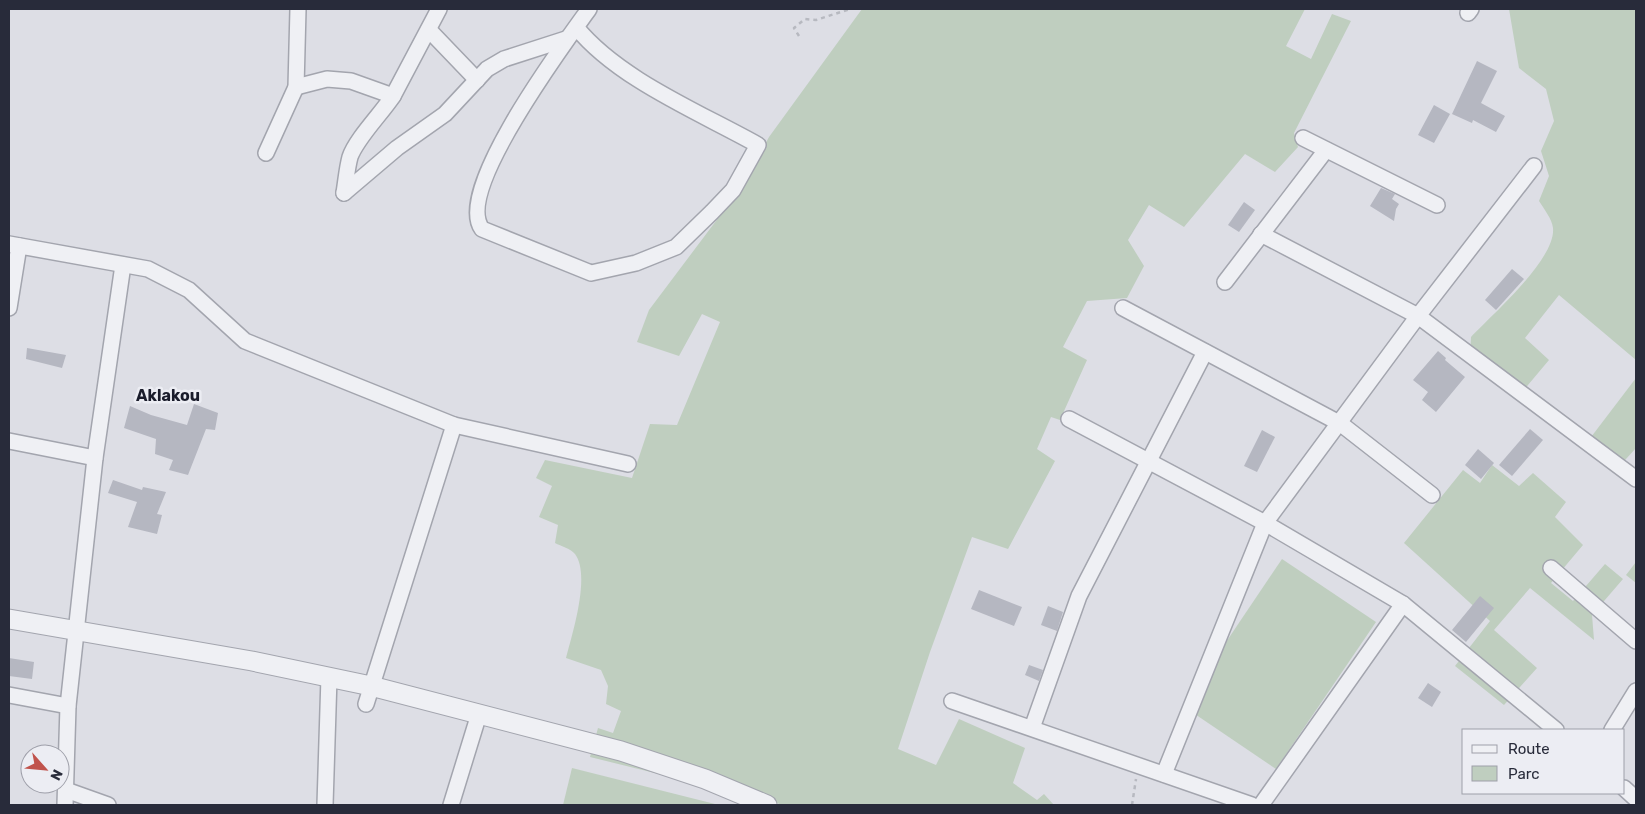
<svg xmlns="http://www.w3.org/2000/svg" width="1645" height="814" font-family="Rubik,sans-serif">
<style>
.green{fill:#bfcebf}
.building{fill:#b5b7c1}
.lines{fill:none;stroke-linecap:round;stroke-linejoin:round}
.minor-casing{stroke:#a3a5ae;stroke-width:18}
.tertiary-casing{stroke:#a3a5ae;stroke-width:21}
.path{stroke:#b7b9c0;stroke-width:2.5;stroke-dasharray:4 4;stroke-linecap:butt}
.minor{stroke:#eff0f4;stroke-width:15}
.tertiary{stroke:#eff0f4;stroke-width:19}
.labels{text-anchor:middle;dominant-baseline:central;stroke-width:5;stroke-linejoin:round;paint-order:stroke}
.quarter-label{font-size:16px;font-weight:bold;fill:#1a1c2b;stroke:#ecedf3}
</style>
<rect width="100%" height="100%" fill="#dddee5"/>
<g class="green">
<path d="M862,9H1305L1286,46L1311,59L1332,14L1351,21L1294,133L1298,147L1275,172L1245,154L1184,227L1149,205L1128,240L1144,266L1127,298L1087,301L1063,347L1087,360L1060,420L1051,417L1037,449L1055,461L1008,549L972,537L930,652L898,749L936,765L959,719L1025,748L1013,783L1037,800L1044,794L1054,805H784L590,757L598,728L613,733L621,711L606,704L608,686L601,670L566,658C572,635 591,575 575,554C571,549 561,546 555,543L558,525L539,517L552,486L536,478L545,460L632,478L650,424L677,425L720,322L702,314L679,356L637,342L649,310L743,185L769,137Z"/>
<path d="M1509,9H1636V360L1559,295L1525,338L1549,360L1518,397L1470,359L1471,337C1492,315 1556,259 1553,228C1552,219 1544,209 1539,201L1549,176L1541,151L1554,121L1546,89L1519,68Z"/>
<path d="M1636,378V448L1615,471L1585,445Z"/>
<path d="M1492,465L1519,486L1533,473L1566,502L1555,517L1583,545L1551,583L1573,601L1605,564L1623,579L1592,615L1594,640L1530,588L1494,630L1537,668L1504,705L1455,666L1490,621L1404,543L1463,470L1480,483Z"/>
<path d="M1282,559L1376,622L1276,769L1183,706Z"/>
<path d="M1636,562V583L1626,575Z"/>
<path d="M572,768L719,805H563Z"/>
</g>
<g class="building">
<path d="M1477,61L1497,71L1481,103L1505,116L1496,132L1473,120L1472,123L1452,114Z"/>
<path d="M1434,105L1450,114L1434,143L1418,135Z"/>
<path d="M1381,188L1395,194L1392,199L1399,204L1396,209L1394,221L1370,206Z"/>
<path d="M1244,202L1255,210L1239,232L1228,225Z"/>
<path d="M1512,269L1524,279L1496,310L1485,300Z"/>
<path d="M27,348L66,355L62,368L26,359Z"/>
<path d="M1438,351L1446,358L1445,360L1465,377L1436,412L1422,400L1428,392L1413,380Z"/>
<path d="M194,404L218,413L215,430L206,429L188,475L169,470L173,460L155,454L156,439L124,428L130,406L151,415L187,425Z"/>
<path d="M1530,429L1543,440L1512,476L1499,465Z"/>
<path d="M1262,430L1275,437L1257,472L1244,466Z"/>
<path d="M1478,449L1494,463L1481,479L1465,465Z"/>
<path d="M113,480L142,490L143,487L166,492L157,514L162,515L157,534L128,527L137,502L108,493Z"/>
<path d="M979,590L1022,607L1014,626L971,609Z"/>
<path d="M1480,596L1494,608L1466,642L1452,630Z"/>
<path d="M1048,606L1063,612L1057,631L1041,625Z"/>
<path d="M9,658L34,662L32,679L9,676Z"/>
<path d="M1029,665L1043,670L1039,681L1025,675Z"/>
<path d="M1428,683L1441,692L1432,707L1418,698Z"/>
</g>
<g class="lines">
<g class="minor-casing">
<g id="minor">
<path d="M1468,13L1471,9"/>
<path d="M576,27C618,79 699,112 758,145L733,190L712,212L676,247L636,263L591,273L482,229C454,191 564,44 589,9"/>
<path d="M429,30L477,80"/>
<path d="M296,87L327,79L351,81L393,96C381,114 356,139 350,157C347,168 346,181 344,193"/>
<path d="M393,96L439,9"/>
<path d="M1303,138L1437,205"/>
<path d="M266,153L296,87L298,9"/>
<path d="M344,193L397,148L445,114L487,69L504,59L566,39"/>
<path d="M1261,234L1418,316L1636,479"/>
<path d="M9,244L148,269L189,290L245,341L454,425L628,464"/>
<path d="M1225,282L1326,150"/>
<path d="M9,308L19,246"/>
<path d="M1123,308L1341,424L1432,495"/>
<path d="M1069,419L1265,523L1403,604L1556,730"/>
<path d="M9,441L95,458"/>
<path d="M1551,568L1636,641"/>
<path d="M9,695L68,706"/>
<path d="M952,701L1252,805"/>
<path d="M366,704L454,425"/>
<path d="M1032,728L1079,596L1205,352"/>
<path d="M1612,730L1636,691"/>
<path d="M1164,774L1265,523L1418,316L1534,166"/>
<path d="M1624,788L1636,799"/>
<path d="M66,790L108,805"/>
<path d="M65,805L68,706L95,458L123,265"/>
<path d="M325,805L329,677"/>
<path d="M451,805L479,714"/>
<path d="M1261,805L1403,604"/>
</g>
</g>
<g class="tertiary-casing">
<path id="tertiary" d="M9,619L252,661L371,686L621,751L705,779L767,805"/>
</g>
<g class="path">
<path d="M799,36L794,28L805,19L816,20L850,9"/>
<path d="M1132,805L1136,779"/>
</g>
<use href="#minor" class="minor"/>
<use href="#tertiary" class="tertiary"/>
</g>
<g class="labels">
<g class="quarter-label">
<text x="168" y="395">Aklakou</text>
</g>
</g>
<rect width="1645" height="814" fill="none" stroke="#282b3a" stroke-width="20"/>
<rect x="1462" y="729" width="162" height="65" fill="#ecedf3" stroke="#9e9fa9"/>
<rect x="1472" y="745" width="25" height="8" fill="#eff0f4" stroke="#9e9fa9"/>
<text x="1508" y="754" font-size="15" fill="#282b3a">Route</text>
<rect x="1472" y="766" width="25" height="15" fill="#bfcebf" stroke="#9e9fa9"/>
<text x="1508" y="779" font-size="15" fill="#282b3a">Parc</text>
<g transform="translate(45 769) rotate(117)"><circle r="24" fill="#ecedf3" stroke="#9e9fa9"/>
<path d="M0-4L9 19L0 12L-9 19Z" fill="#c0534c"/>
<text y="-8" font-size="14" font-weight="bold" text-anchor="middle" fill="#282b3a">N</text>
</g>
</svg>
